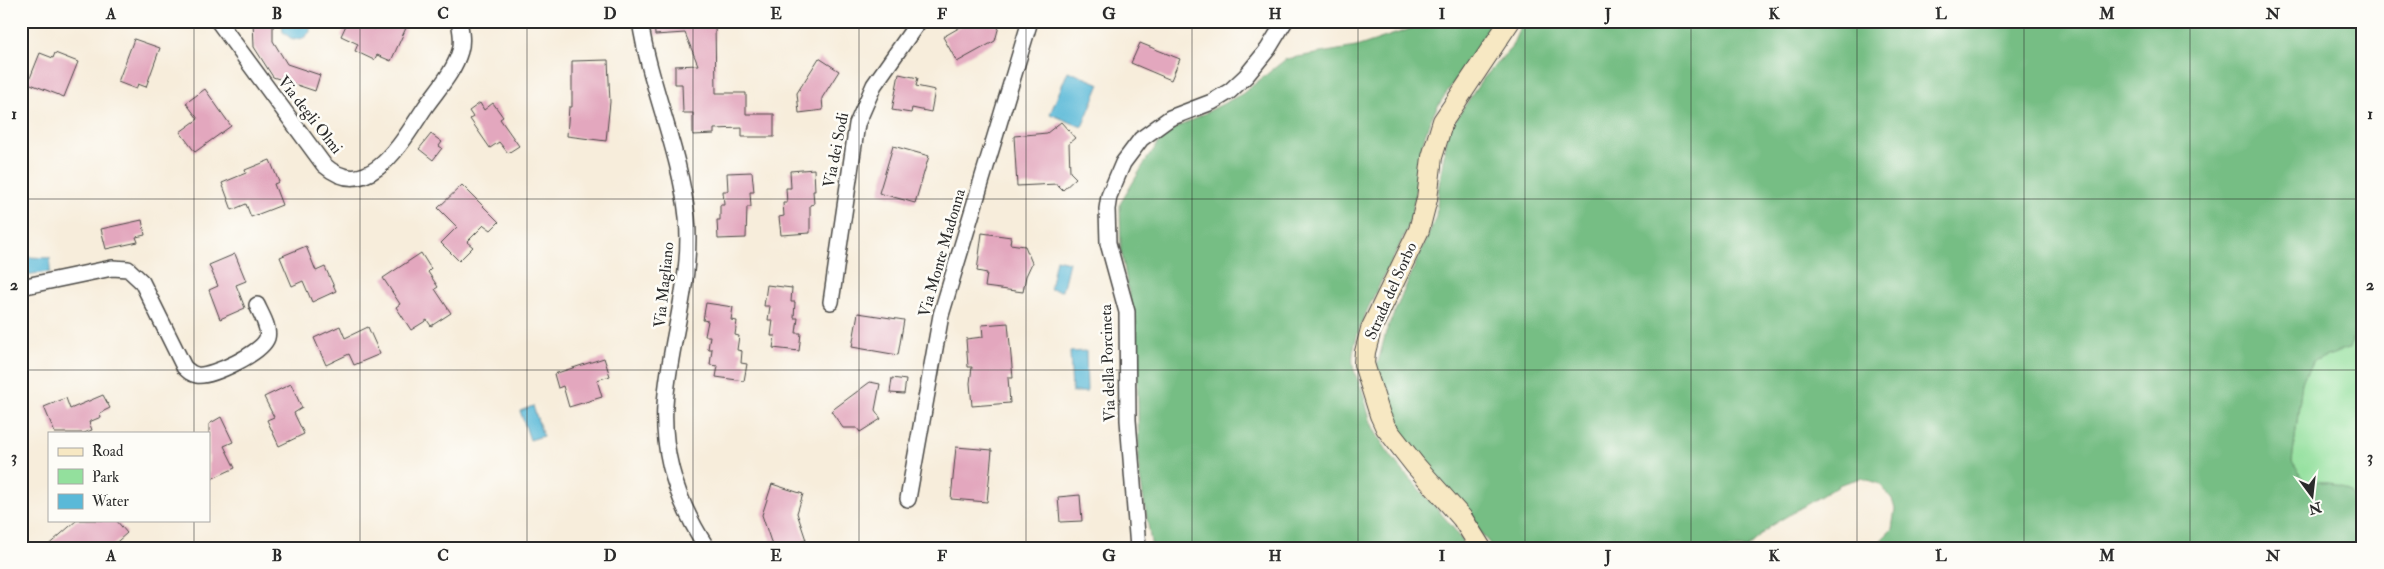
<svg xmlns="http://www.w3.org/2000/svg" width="2384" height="569" font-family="'IM FELL Double Pica',serif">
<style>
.green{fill:#93e09d;stroke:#5f8664}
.forest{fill:#76be84;stroke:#507458}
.water{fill:#5ab9d8;stroke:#427282}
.building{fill:#e3a7be}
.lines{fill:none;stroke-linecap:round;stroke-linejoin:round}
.street-casing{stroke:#4a4845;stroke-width:18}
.secondary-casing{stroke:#4a4845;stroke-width:22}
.street{stroke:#fff;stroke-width:15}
.secondary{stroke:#f7e8c3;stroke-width:20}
.grid{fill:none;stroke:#2b2b2b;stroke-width:1;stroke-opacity:0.55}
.labels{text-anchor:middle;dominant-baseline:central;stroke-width:5;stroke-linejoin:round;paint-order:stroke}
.street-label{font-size:16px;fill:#2b2b2b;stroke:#fdfcf7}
.neatline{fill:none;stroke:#2b2b2b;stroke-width:2}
.grid-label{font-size:16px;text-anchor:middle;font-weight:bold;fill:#2b2b2b}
</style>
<rect width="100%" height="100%" fill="#fdfcf7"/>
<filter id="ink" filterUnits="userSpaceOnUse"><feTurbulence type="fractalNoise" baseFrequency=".02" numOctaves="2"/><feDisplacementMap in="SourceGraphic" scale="10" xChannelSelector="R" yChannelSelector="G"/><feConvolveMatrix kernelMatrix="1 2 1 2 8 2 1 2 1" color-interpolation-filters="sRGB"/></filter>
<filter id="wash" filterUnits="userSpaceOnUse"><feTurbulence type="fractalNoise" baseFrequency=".0096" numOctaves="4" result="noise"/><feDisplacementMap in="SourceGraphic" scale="20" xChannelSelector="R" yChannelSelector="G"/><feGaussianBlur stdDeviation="1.12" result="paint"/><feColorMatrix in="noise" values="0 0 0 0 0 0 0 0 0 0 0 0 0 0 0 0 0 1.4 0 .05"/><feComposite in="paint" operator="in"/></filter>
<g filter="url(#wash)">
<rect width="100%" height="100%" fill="#f7eddb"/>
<path class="green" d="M2363,292V520L2351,492L2329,482H2305L2292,462L2302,382L2313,361L2350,348Z"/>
<g class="forest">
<path d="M1422,21H1496C1489,31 1485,41 1478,50C1463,71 1445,92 1433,115C1415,149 1421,190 1408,226C1396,260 1348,331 1353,365C1354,373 1359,382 1362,390C1367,405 1368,419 1376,433C1400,476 1441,507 1468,548H1152L1139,472L1137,341L1121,249L1120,204L1147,159L1165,134L1242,94L1286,59L1356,47L1413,28Z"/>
<path d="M1523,21H2363V292L2350,348L2313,361L2302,382L2292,462L2305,482H2329L2351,492L2363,520V548H1873L1892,529L1895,509L1892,499L1880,484L1861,478L1841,484L1772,525L1746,548H1493L1399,431L1383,400L1377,366L1386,332L1436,217L1439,185L1448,131L1482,80L1511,48Z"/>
</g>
<g class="water">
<path d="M282,21H310V32L304,38L293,40L283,32Z"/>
<path d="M1068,71L1100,84L1082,127L1050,114Z"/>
<path d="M28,257L50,258V272L24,275Z"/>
<path d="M1056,259L1069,262L1062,291L1050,289Z"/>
<path d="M1086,351L1087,392H1072L1070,352Z"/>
<path d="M533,406L543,436L530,440L520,411Z"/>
</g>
<g id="blocks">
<g class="building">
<path d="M253,21H273V41L287,64L320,75L315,91L273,77L254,47Z"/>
<path d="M348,21H358L375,29L379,21H392L406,28L391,61L377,55L374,60L355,51L358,44L341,36Z"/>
<path d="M654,21H715L716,93H746V114H774V137H742V128L714,129V134L693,135V113H683L682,84H675V66L698,65L685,33L655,35Z"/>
<path d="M971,21L999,26L995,41L957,62L943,37Z"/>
<path d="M134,39L160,48L146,87L138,84L136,89L118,82Z"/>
<path d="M1140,43L1180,59L1171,80L1131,63Z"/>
<path d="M40,53L53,58L55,53L78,62L64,97L28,83Z"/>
<path d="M819,58L839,71L822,98L823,110L799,113L797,93Z"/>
<path d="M608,60L610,102L606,141L567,136L569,107H572V61Z"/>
<path d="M899,74L918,78L916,86L935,90L931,112L912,108L911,113L892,110Z"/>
<path d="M205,89L231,126L195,152L180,132L198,119L186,103Z"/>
<path d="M480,103L484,110L493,103L503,117L500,119L519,146L508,153L499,142L490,148L470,119L473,117L469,111Z"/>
<path d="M1061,122L1075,138L1069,143L1070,172L1076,178L1063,190L1057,184L1017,186L1014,136L1047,133Z"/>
<path d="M431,134L442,142L439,146L442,148L433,160L419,149Z"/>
<path d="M893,146L929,156L915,203L879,193Z"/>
<path d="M270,160L279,182L274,184L282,205L251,217L246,204L232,210L222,183L246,173L245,170Z"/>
<path d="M814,169L815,191H813L814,204L810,205V233L781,235L779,217L784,216L783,203H787L786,188H791L790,171Z"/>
<path d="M752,172L754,192H750L751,207H747L746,238L718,239L717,220H720V205H724L723,191H728L727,173Z"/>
<path d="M462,185L499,222L491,230L484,225L467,242L473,247L459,261L441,243L457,227L438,208Z"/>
<path d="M142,220L145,235L136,237L138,242L106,249L101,229Z"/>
<path d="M982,233L1011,237L1010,244L1025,246L1032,263L1026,276L1023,292L985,287L987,273L977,271Z"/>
<path d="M306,246L316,271L325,267L336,291L312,302L303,281L292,286L280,257Z"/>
<path d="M421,253L431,269L428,272L438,287L435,289L451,313L431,326L427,320L411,330L396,307L400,304L383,278Z"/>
<path d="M235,254L246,281L236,285L245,308L220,319L209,290L218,286L209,265Z"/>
<path d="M767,285L792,288L791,302H795L794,318H798L796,333H801L799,351L773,348L775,336H771L773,320H768L770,306H764Z"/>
<path d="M706,303L733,307L731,320L737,321L735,335L739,336L737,350L742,351L741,363L747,364L744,381L716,377L718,366L710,365L712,349H708L710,336H705L708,321L703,320Z"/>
<path d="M858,313L904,320L898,355L852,347Z"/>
<path d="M1008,323L1013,378H1008L1010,403L972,406L970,383L972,367H968L966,339L983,337L982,325Z"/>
<path d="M340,326L345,338L368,327L380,354L354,365L349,354L326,365L314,338Z"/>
<path d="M604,358L610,376L597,380L602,397L569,407L563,386L558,388L554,374Z"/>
<path d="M892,378L906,380L904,394L890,393Z"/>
<path d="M870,382L880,384L875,410L881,419L860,432L857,428H843L831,411Z"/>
<path d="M291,384L302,408L294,413L304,434L279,446L267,420L274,417L264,397Z"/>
<path d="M103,395L110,408L100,413L101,417L89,422L92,430L84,433H55L44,407L66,398L70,409Z"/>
<path d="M221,417L233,442L224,446L235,468L209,480V424Z"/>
<path d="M956,447L992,450L987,502L951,499Z"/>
<path d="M772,484L803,494L797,513L806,540L783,548H773L762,515Z"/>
<path d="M1080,495L1082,521L1060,522L1058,497Z"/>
<path d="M77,520H116L127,533L110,548H45Z"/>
</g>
</g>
</g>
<g filter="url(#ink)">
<use href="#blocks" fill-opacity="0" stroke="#4a4845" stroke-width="1"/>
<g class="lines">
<g class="street-casing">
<g id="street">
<path d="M218,21L324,165C370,205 404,138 426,106C438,89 454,72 460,51C463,42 461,31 459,21"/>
<path d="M640,21C650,87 680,150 687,217C693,281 669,342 665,405C662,457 679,505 707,548"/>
<path d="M21,287L112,268L128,269L142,282L184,367C188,371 191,374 197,375C212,377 262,353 267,338C270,328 261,314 257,305"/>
<path d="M831,302L857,124L874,85L919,21"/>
<path d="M908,499L941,315L1030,21"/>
<path d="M1138,548L1128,420L1127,312L1108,243L1107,209L1109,196L1123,163L1141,139L1170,118L1212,102L1230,91L1246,76L1268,49L1285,21"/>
</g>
</g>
<g class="secondary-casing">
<path id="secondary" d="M1481,548L1462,518L1415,465L1386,428L1380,415L1364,364L1365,352L1371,329L1419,230L1427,199L1432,157L1443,121L1510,21"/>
</g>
<use href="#street" class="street"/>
<use href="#secondary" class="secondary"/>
</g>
</g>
<path class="grid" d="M194,21V433M360,21V548M527,21V548M693,21V548M859,21V548M1026,21V548M1192,21V548M1358,21V548M1525,21V548M1691,21V548M1857,21V548M2024,21V548M2190,21V548M21,199H2363M21,370H2363M194,520V548"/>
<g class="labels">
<g class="street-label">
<text transform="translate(310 115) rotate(52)">Via degli Olmi</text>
<text transform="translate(836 150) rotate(-79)">Via dei Sodi</text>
<text transform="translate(942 253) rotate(-74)">Via Monte Madonna</text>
<text transform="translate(664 285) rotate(-84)">Via Magliano</text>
<text transform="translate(1391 291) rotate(-66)">Strada del Sorbo</text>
<text transform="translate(1108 363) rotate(-92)">Via della Porcineta</text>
</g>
</g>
<rect width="2384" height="569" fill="none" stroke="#fdfcf7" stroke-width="55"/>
<rect x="48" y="432" width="162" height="90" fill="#fdfcf7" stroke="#a9a8a5"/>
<rect x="58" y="448" width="25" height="8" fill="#f7e8c3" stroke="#a9a8a5"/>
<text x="92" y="456" font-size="15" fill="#2b2b2b">Road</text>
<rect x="58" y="469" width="25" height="15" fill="#93e09d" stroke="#a9a8a5"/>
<text x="92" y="482" font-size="15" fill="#2b2b2b">Park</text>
<rect x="58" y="494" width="25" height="15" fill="#5ab9d8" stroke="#a9a8a5"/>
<text x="92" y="506" font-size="15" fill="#2b2b2b">Water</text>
<g transform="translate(2312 496) rotate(165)" stroke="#fdfcf7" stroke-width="4" paint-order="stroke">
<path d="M0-4L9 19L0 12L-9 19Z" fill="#2b2b2b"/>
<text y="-8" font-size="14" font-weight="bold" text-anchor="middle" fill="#2b2b2b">N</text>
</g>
<rect x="28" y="28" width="2328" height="514" class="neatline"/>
<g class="grid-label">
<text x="111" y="19">A</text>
<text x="277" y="19">B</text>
<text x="443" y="19">C</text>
<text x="610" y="19">D</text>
<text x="776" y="19">E</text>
<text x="942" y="19">F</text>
<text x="1109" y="19">G</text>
<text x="1275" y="19">H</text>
<text x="1442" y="19">I</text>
<text x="1608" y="19">J</text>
<text x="1774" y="19">K</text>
<text x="1941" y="19">L</text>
<text x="2107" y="19">M</text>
<text x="2273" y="19">N</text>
<text x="14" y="119">1</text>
<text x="2370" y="119">1</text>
<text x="14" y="290">2</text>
<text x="2370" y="290">2</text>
<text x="14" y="462">3</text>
<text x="2370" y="462">3</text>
<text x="111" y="561">A</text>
<text x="277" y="561">B</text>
<text x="443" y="561">C</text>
<text x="610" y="561">D</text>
<text x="776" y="561">E</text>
<text x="942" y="561">F</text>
<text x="1109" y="561">G</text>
<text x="1275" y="561">H</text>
<text x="1442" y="561">I</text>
<text x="1608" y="561">J</text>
<text x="1774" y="561">K</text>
<text x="1941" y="561">L</text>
<text x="2107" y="561">M</text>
<text x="2273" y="561">N</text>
</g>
</svg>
